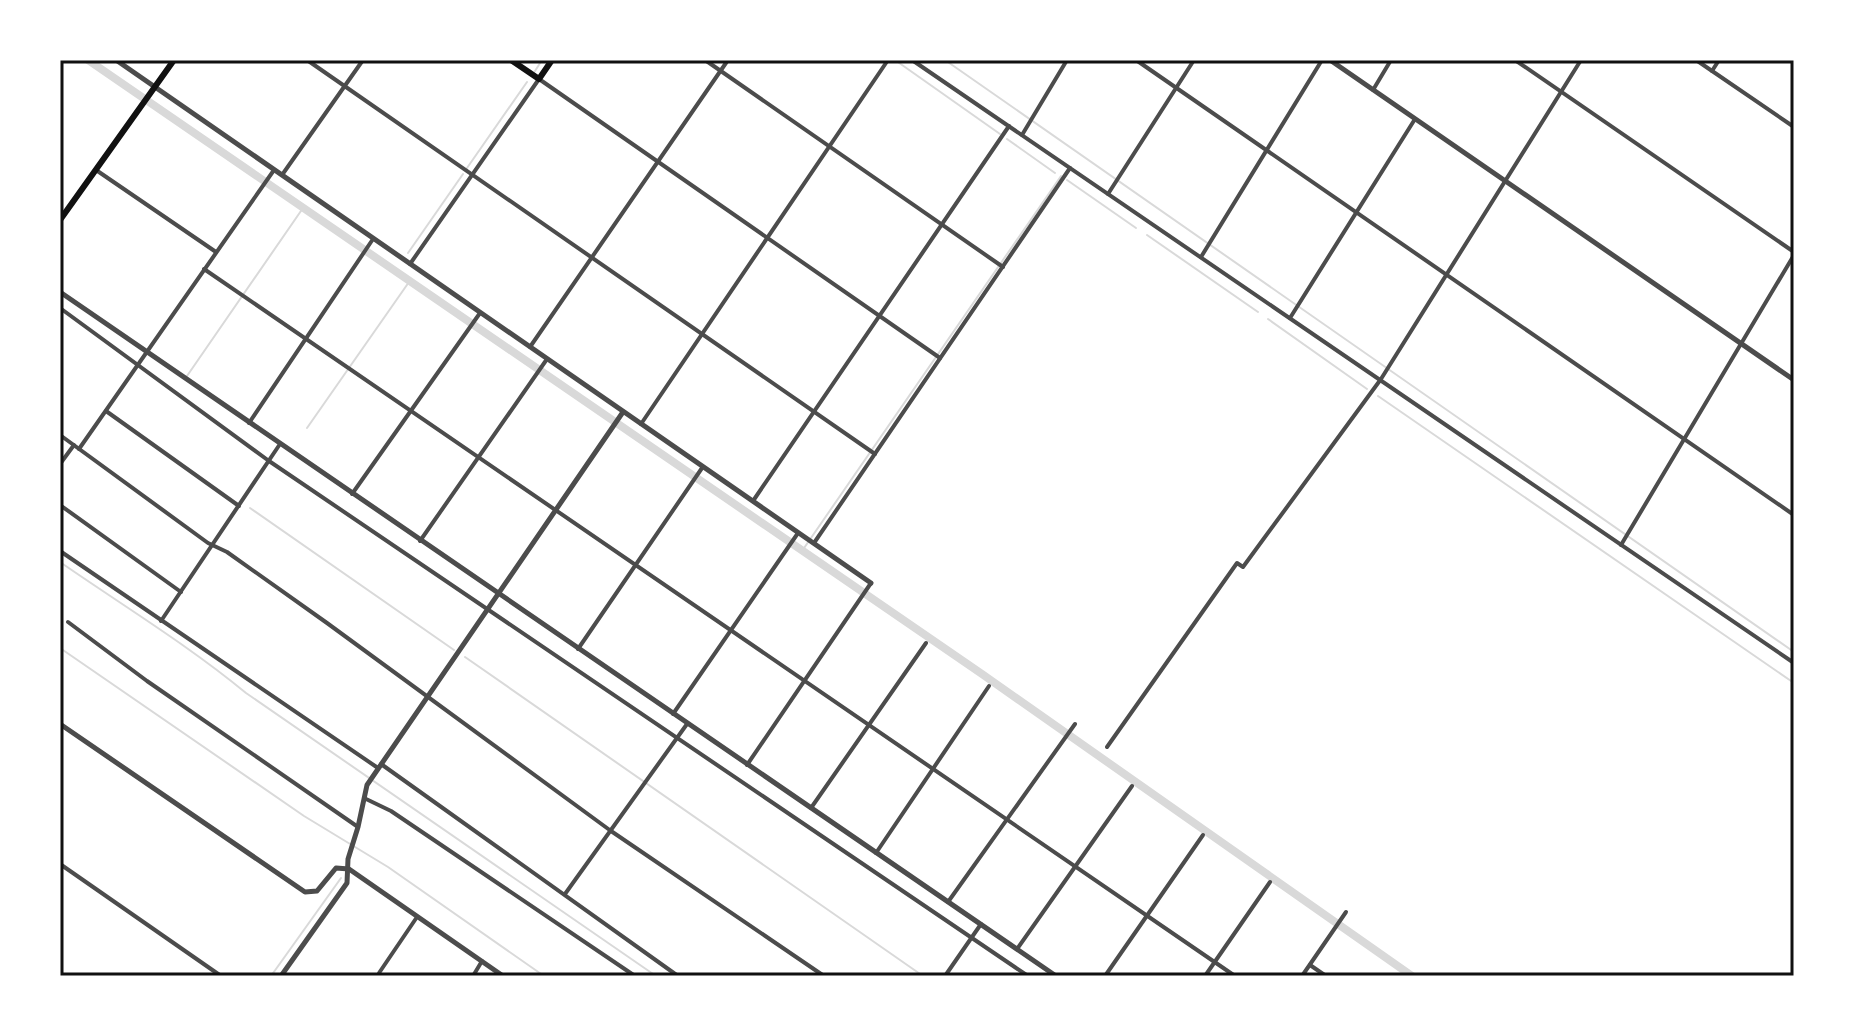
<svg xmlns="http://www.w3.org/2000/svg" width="1854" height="1036" font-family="'Titillium Web',sans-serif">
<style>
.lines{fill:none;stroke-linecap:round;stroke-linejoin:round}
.stream{stroke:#d9d9d9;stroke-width:2}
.canal{stroke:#d9d9d9;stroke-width:8}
.minor{stroke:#4c4c4c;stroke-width:4}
.tertiary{stroke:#4c4c4c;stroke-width:5}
.secondary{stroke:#111;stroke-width:6}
.neatline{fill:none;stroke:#111;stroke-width:3}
</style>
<rect width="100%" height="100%" fill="#fff"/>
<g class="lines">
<g class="stream">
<path d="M895,60L1000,134"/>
<path d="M945,60L1794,652"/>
<path d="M535,71L542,60"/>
<path d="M1007,139L1055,173"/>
<path d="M467,168L527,82"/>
<path d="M1067,180L1136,228"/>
<path d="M1147,235L1258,312"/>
<path d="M408,253L463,174"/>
<path d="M1268,319L1367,389"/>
<path d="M187,376L303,208"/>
<path d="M1378,396L1794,683"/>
<path d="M307,428L409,282"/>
<path d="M250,508L454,650"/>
<path d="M802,551L1061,176"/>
<path d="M60,562C122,605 188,645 246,693L656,976"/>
<path d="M60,648L304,816L388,867L544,976"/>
<path d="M465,657L923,976"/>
<path d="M271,976L341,878"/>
</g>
<path class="canal" d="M88,60L982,674L1412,976"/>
<g class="minor">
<path d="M307,60L875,454"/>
<path d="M705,60L1003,267"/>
<path d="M912,60L1794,663"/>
<path d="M1136,60L1794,515"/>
<path d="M1515,60L1794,252"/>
<path d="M1696,60L1794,127"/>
<path d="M1712,71L1719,60"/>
<path d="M1373,90L1391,60"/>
<path d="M1022,135L1067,60"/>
<path d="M96,170L216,252"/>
<path d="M282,175L363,60"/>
<path d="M1108,194L1194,60"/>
<path d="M1201,257L1322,60"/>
<path d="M410,264L539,79L940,358"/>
<path d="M204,269L1235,976"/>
<path d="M60,308L269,461L1028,976"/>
<path d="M1290,318L1415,119"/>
<path d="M530,347L728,60"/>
<path d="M106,411L239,506"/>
<path d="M249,423L373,239"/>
<path d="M641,424L888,60"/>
<path d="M60,435L208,543L227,552L327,623L611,831L824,976"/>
<path d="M79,449L274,170"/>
<path d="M60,464L74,445"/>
<path d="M352,494L480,313"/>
<path d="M753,501L1009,126"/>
<path d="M60,505L181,592"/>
<path d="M420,541L547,359"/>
<path d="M814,543L1070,168"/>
<path d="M1621,545L1794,255"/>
<path d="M60,551L378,768"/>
<path d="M161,621L280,444"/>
<path d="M68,622L147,681L358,827"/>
<path d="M578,649L702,468"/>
<path d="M673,714L798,533"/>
<path d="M1107,747L1237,563L1243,567L1381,379L1581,60"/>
<path d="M381,764L678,976"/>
<path d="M747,765L871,583"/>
<path d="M364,798L391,811L635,976"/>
<path d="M811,808L926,643"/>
<path d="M876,853L989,686"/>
<path d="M60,864L221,976"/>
<path d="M565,894L687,724"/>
<path d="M948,902L1075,724"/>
<path d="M1017,949L1132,786"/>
<path d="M1310,965L1326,976"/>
<path d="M379,973L417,917"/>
<path d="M473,976L482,961"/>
<path d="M945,976L981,924"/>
<path d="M1105,976L1203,835"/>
<path d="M1205,976L1270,882"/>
<path d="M1302,976L1346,912"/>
</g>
<g class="tertiary">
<path d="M116,60L871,583"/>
<path d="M1330,60L1794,380"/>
<path d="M60,292L1056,976"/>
<path d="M60,724L305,892L317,891L336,868L349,869L503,976"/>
<path d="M281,976L347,883L348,859L358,827L367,785L623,412"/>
</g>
<g class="secondary">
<path d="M511,60L539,79L552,60"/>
<path d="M60,220L174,60"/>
</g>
</g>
<rect width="1854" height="1036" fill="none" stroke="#ffffff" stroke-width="124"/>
<rect x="62" y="62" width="1730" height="912" class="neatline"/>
</svg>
